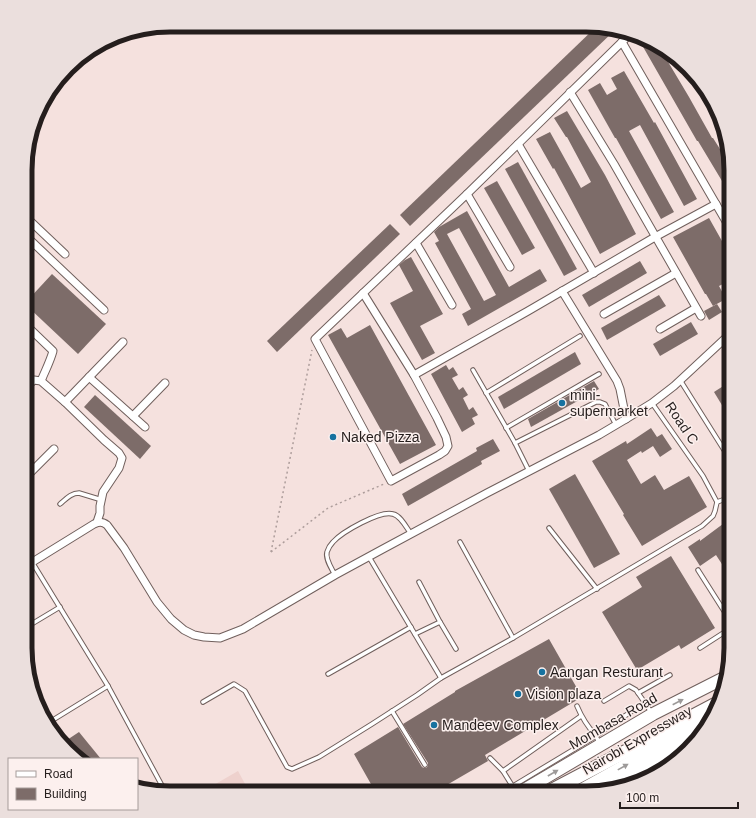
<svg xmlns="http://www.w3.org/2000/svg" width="756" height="818" font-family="Arial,sans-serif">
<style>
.built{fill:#eed1cd}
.building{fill:#7d6c69;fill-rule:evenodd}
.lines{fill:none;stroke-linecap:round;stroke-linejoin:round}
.service-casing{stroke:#705f5c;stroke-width:5.5}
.minor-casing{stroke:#705f5c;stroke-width:9}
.trunk-casing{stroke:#705f5c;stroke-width:14}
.motorway-casing{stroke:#705f5c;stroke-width:15}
.path{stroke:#ad9d9b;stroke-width:1.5;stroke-dasharray:2 3;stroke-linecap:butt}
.service{stroke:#fff;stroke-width:3.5}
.minor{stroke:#fff;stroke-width:7}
.trunk{stroke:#fff;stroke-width:12}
.motorway{stroke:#fff;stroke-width:13}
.oneway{fill:#9d9a99}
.poi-dot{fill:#1772a0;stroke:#fcf0ee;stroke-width:1.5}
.labels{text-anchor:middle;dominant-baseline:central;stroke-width:3;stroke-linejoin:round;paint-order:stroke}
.poi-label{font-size:14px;fill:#251e1d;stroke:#fcf0ee;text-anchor:start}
.street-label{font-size:14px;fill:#251e1d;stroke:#fcf0ee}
.rim{fill:none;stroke:#251e1d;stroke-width:5}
</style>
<rect width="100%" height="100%" fill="#f5e1de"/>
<g class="built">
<path d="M688,72L707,90L720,130Z"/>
<path d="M238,771L250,793H200Z"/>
</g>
<g class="building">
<path d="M597,26H604L615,30L410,226L400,215Z"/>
<path d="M638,38L658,45L689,97L712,138H713L725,157L731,167V196L698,141H697Z"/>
<path d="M624,71L654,123L655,122L697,199L684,206L640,125L629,131L674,212L661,219L616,138H615L588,90L600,83L607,95L617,89L611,78Z"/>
<path d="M567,111L605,175L636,234L600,254L567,192L554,168L553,169L536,139L550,132L581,188L591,182L567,137H566L554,118Z"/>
<path d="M518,162L577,269L564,276L505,169Z"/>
<path d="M497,181L535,248L522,255L484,188Z"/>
<path d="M467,211L509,287L540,269L547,281L468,326L462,314L471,309L435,243L439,241L434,232L439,227ZM459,228L496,295L484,301L447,234Z"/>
<path d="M709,218L731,257V280L719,286L726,299L713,306L706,294H705L673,237Z"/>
<path d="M390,224L400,234L277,352L267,341Z"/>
<path d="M411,257L443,314L420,326L435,353L422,360L390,303L413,291L399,265L405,260Z"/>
<path d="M640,261L647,273L589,307L582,295Z"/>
<path d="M52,274L106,324L78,354L27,306V301Z"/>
<path d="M659,295L666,306L607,340L601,328Z"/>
<path d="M717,304L722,312L709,320L704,311Z"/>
<path d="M691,322L698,334L660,356L653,344Z"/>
<path d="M370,325L436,445L400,464L328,335L341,328L347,338Z"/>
<path d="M575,352L581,364L504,409L498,397Z"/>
<path d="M446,365L449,370L453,367L458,375L452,378L459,390L463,387L468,395L463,398L469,410L473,407L478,415L472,418L475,424L462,432L431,374Z"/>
<path d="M594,381L599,389L531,427L528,419Z"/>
<path d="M731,381V420L714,392Z"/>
<path d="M95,395L151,446L140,459L84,407Z"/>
<path d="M651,428L657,437L662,434L672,449L660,457L653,446L642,453L641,451L627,460L641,484L655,475L664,490L689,476L707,507L642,546L623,515L624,514L592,461L626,441L627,444Z"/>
<path d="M493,439L500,451L481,461L482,464L408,506L402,494L477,451L476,448Z"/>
<path d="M575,474L620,554L594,568L549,489Z"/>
<path d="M731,518V578L716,555L700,566L688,547L700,539V541Z"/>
<path d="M671,556L715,628L681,649L679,645L637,670L602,612L642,587L636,577Z"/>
<path d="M549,639L582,697L485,755L488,761L433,793H376L354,754L398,727L422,767L424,768H426L428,766V763L403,724L455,692V691Z"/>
<path d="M79,732L101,759H82L64,742Z"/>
</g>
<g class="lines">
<g class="service-casing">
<g id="service">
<path d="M542,27L544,26"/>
<path d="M473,370L515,443L529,471"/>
<path d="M680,380L731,461"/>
<path d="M486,393L580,336"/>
<path d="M506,428L599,374"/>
<path d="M515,443L596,402H600L605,404L616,425"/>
<path d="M717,502L731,497"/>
<path d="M60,504C66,499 71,493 79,493L102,500"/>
<path d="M549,528L597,589"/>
<path d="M460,542L513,638"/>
<path d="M369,557L441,678"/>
<path d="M32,562L108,686L166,793"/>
<path d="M698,570L731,622"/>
<path d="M335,575C332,569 325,559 327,552C328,549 331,544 333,542C342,532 380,510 393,514C401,516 406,527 411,534"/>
<path d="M419,582L440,622L456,649"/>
<path d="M25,628L60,607"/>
<path d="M415,634L440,622"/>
<path d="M700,648L731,628"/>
<path d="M328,674L411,627"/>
<path d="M638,693L670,675"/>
<path d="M604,701L629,686L636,690L645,703"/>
<path d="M203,702L234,684L245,691L287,767L292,769L319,757L372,724L417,695L441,678L513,638L702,526L713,516L715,511L717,502L703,476L652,403"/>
<path d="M392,711L425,765"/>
<path d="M48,723L108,686"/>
<path d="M599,743L596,736L612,724L645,703L651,712"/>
<path d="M490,758L503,771L513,787"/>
<path d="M503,771L581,716"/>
<path d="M513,786L596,736C588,727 582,718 577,706"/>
</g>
</g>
<g class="minor-casing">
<g id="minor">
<path d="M622,42L731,230"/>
<path d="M570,92L614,164L701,316"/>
<path d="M518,144L594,273"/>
<path d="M467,194L510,267"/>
<path d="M27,218L65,254"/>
<path d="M27,237L104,310"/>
<path d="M416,243L452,305"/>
<path d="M562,291L617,381L620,389L626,419"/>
<path d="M363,293L414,375L528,311L655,237L716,204"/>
<path d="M604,314L676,273"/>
<path d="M27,326L53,351C50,362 45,371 41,381"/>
<path d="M660,329L696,308"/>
<path d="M414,375L437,418L446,437L448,446L445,451L439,455L391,481L315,339L467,194L629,35"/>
<path d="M89,377L145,427"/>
<path d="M27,386L34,380L41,381L65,402L104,440L119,453L122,458L119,468L103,492L100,506V513L97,522"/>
<path d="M65,402L123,342"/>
<path d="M133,416L165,383"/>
<path d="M26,477L54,449"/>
<path d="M26,566L94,524C99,522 102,521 107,525L124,548L157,602L171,619L184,630L194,635L204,637L220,638L243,629L335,575L381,550L487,493L599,435L626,419L652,403L674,386L731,333"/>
</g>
</g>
<g class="trunk-casing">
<path id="trunk" d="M519,793L653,714L724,678"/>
</g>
<g class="motorway-casing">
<g id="motorway">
<path d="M613,787L693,740"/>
<path d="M547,793L716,704"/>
<path d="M577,793L666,743L713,716"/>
</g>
</g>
<g class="path">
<path d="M271,552L312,350"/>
<path d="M271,552L328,508L384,484"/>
</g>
<use href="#service" class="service"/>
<use href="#minor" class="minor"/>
<use href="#trunk" class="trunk"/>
<use href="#motorway" class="motorway"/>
</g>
<defs><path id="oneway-solid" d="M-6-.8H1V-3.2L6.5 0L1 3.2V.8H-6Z"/></defs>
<g class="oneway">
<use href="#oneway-solid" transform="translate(678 702) rotate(-27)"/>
<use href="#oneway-solid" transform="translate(623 767) rotate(-29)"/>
<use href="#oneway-solid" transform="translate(553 773) rotate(-30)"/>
</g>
<g class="poi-dot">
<circle cx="562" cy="403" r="4"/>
<circle cx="333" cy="437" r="4"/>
<circle cx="542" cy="672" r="4"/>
<circle cx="518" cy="694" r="4"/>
<circle cx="434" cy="725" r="4"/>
</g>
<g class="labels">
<g class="poi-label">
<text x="570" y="395">mini-<tspan x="570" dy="16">supermarket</tspan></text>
<text x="341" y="437">Naked Pizza</text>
<text x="550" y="672">Aangan Resturant</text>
<text x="526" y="694">Vision plaza</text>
<text x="442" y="725">Mandeev Complex</text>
</g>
<g class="street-label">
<text transform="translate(682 423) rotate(56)">Road C</text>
<text transform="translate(613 721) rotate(-30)">Mombasa Road</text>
<text transform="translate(637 740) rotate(-30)">Nairobi Expressway</text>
</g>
</g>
<path d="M0 0H756V818H0ZM170 32H586A138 138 0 0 1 724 170V648A138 138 0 0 1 586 786H170A138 138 0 0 1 32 648V170A138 138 0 0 1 170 32Z" fill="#ebdfdd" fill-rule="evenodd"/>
<path class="rim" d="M170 32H586A138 138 0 0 1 724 170V648A138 138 0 0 1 586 786H170A138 138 0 0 1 32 648V170A138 138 0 0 1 170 32Z"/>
<rect x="8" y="758" width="130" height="52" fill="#fcf0ee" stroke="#a69c9a"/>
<rect x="16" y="771" width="20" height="6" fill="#ffffff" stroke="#a69c9a"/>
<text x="44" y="778" font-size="12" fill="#251e1d">Road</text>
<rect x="16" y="788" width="20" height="12" fill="#7d6c69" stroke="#a69c9a"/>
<text x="44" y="798" font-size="12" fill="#251e1d">Building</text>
<path d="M620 802v6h118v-6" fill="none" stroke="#251e1d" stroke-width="2"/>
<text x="626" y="802" font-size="12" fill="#251e1d" stroke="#fcf0ee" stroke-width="3" paint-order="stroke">100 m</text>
</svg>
